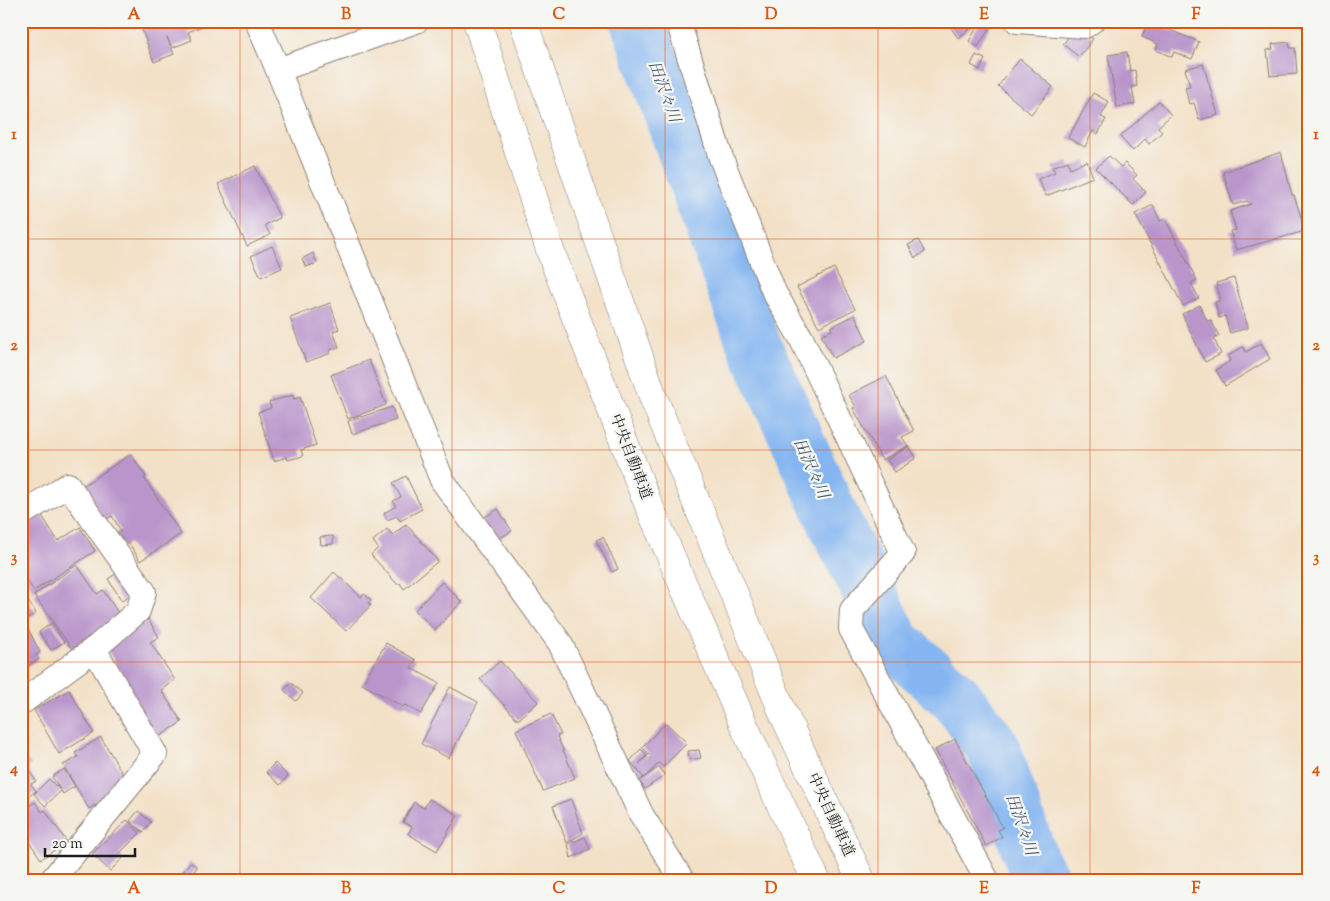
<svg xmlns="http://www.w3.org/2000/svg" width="1330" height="901" font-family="'Sorts Mill Goudy','Noto Serif JP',serif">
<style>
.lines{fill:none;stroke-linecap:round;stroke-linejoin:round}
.river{stroke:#85b6f1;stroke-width:54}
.building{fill:#b995cb}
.street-casing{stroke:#887e72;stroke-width:26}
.highway-casing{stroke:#887e72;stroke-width:29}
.street{stroke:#fff;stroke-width:24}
.highway{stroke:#fff;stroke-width:28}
.grid{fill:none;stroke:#de560d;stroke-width:1;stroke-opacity:0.55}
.labels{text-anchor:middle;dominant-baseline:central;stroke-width:4.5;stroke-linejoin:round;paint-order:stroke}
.street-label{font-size:15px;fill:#1c1c1c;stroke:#f6f6f2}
.water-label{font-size:16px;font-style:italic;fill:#465a71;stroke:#f6f6f2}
.neatline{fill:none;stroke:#de560d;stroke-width:2}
.grid-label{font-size:16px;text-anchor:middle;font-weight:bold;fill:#de560d}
</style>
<rect width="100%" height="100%" fill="#f6f6f2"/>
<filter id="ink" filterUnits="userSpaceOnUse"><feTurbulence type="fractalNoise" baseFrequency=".02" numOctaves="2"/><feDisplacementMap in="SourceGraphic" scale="10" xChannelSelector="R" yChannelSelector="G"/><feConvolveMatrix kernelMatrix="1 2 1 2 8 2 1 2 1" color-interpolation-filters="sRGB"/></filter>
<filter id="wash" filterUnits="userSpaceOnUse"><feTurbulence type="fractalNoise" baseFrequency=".0096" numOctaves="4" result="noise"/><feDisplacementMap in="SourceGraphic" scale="20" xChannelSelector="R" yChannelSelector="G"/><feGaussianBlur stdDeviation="1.12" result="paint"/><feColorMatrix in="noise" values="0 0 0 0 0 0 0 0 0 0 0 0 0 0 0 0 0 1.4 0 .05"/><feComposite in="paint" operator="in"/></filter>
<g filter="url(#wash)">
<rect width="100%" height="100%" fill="#f3e1c7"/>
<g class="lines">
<path class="river" d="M637,21L754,344L834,521L894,642L957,699L993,747L1032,861L1043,880"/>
</g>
<g id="blocks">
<g class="building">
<path d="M161,21H215L188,32L192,40L172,48L167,37L174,54L154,62L142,30Z"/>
<path d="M946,21H980L958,38Z"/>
<path d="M981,21L991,26L978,47L969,41Z"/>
<path d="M1148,21L1199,42L1192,59L1174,52L1172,57L1156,50L1158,44L1142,37Z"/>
<path d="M1077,26L1093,39L1079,57L1063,44Z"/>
<path d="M1289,42L1290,48H1295L1297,74L1270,76L1267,50L1273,49L1272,44Z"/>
<path d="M1127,52L1130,71L1135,70L1137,86L1132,87L1135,104L1117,107L1108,55Z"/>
<path d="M976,55L985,59L980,70L971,65Z"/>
<path d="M1020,59L1053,87L1031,114L998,86Z"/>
<path d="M1203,64L1218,115L1199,120L1194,103L1189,104L1185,87L1190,86L1185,69Z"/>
<path d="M1093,93L1109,102L1101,117L1106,119L1098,134L1093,131L1085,147L1068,138Z"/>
<path d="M1159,101L1171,115L1158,127L1162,132L1149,144L1145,139L1133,151L1120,137Z"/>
<path d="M1281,152L1292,195H1294L1305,231L1236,250L1230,231L1236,230L1230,211L1251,204L1247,201L1233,205L1223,172Z"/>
<path d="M1109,156L1121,167L1125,163L1137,175L1133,179L1146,192L1133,205L1096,168Z"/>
<path d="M1068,161L1070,168L1087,161L1093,177L1046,196L1038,179L1055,172L1052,167Z"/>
<path d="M255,166L280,218L265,225L270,235L247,246L218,184Z"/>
<path d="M1153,205L1160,221L1165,219L1197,280L1191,283L1199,298L1183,306L1135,214Z"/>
<path d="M918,240L925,252L915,258L908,245Z"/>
<path d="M272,246L282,268L261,277L251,256Z"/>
<path d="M313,253L317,263L306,267L302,259Z"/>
<path d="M834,268L855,309L819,327L797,287Z"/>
<path d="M1234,278L1248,328L1230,333L1225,316L1219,318L1215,302L1221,300L1216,283Z"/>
<path d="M330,303L339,329L333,331L339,347L330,350L331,353L306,362L290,318Z"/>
<path d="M1200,305L1207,321L1211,320L1219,336L1214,339L1221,354L1205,362L1182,314Z"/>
<path d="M855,315L867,341L833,358L821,335L832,330L831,327Z"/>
<path d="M1261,343L1270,359L1225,386L1216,370L1230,361L1228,356L1243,347L1246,352Z"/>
<path d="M369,360L386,405L348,419L331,375Z"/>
<path d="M886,376L914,431L902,437L908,446L882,460L853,408L856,407L849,395Z"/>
<path d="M293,395L294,399L300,397L316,445L301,450L303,456L288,460L287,457L274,461L258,412L271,408L269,402Z"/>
<path d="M392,407L396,420L352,434L348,421Z"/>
<path d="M909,446L916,458L895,472L887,460Z"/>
<path d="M131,454L146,477L144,478L181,534L140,561L129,543L124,547L115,534L121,531L112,516L105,520L81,487Z"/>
<path d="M406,476L422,509L400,521L397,516L387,520L384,513L396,506L393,501L401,497L393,483Z"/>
<path d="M498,509L512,531L495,541L482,519Z"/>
<path d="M41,514L58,541L80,527L95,551L34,591L21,572V526Z"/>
<path d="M406,524L438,561L404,589L400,583L398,585L371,555L378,548L373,541L387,529L393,535Z"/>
<path d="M333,536V544L321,545L320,537Z"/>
<path d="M603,537L618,569L612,572L596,540Z"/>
<path d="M77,565L97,594L103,590L119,614L72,649L34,595Z"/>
<path d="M334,572L361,597L364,594L371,600L368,603L371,605L346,631L311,598Z"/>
<path d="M117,573L131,594L122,601L108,579Z"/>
<path d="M442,582L462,602L435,630L415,610Z"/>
<path d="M28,601L36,613L24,621L40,652L36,655L39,659L21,670V605Z"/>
<path d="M148,619L159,637L150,642L175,680L161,690L182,722L157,738L119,678L123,675L107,649Z"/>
<path d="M52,623L64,642L51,650L39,632Z"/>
<path d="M386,643L416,660L411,668L439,683L421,714L405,705L403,707L362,684Z"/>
<path d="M500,661L538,702L518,720L480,679Z"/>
<path d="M291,683L303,693L296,701L284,690Z"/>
<path d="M450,687L478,702L449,758L421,744Z"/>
<path d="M69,690L94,733L59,754L34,710Z"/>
<path d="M551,714L561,735L557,736L575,778L543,791L516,730Z"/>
<path d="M666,723L687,743L663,767L659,763L644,778L630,761L641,749L647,755L639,764L649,754L642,747Z"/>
<path d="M101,737L129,785L98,811L95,805L89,809L63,765L78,757L75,753Z"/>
<path d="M955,739L1003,828L998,830L1002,837L986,846L935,750Z"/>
<path d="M21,750L31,765L27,768L36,781L31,784L36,791L21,802Z"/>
<path d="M699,750L701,758L689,760L688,751Z"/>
<path d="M275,763L288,776L280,785L266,772Z"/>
<path d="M659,767L665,775L645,789L639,781Z"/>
<path d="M64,769L75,786L63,794L52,777Z"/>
<path d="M49,779L61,791L45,806L34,794Z"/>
<path d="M429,799L458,815L437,851L408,834L412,827L403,822L414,802L424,808Z"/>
<path d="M571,799L583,833L567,843L553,806Z"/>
<path d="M35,802L42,812L45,810L67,842L41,859L21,830V811Z"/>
<path d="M138,811L151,822L143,832L130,821Z"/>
<path d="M127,820L140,833L119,854L123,858L110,871L92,854Z"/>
<path d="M585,837L590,849L571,858L568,844Z"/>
<path d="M190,862L197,867L188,880H177Z"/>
</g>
</g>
</g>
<g filter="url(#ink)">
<use href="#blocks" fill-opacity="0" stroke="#887e72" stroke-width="1"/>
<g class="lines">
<g class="street-casing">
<g id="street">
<path d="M257,21L278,70L442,480L560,643L641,814L682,880"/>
<path d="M678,21L721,158L774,292L801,338L903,553L852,610L851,629L987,880"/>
<path d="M1017,21L1085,26L1092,21"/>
<path d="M278,70L416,21"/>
<path d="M21,514L68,485L144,592L138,611L94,649L21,703"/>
<path d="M52,880L155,754L94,649"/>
</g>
</g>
<g class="highway-casing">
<g id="highway">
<path d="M477,21L551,253L644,494L745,728L816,880"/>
<path d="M523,21L653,397L784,715L861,880"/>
</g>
</g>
<use href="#street" class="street"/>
<use href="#highway" class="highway"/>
</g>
</g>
<path class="grid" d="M240,21V880M452,21V880M665,21V880M878,21V880M1090,21V880M21,239H1309M21,450H1309M21,662H1309"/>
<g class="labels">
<g class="street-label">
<text transform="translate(630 457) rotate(69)">中央自動車道</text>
<text transform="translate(830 815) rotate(65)">中央自動車道</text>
</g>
<g class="water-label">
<text transform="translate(663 92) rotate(70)">田沢々川</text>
<text transform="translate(810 469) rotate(66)">田沢々川</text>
<text transform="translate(1020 825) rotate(71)">田沢々川</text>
</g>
</g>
<rect width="1330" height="901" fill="none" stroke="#f6f6f2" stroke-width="55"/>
<path d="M45 848v8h90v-8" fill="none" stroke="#1c1c1c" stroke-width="2.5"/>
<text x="52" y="848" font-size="15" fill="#1c1c1c" stroke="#f6f6f2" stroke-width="4" paint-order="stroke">20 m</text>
<rect x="28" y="28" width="1274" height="846" class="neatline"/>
<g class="grid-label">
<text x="134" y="19">A</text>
<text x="346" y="19">B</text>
<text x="559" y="19">C</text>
<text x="771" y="19">D</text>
<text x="984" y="19">E</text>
<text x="1196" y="19">F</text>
<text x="14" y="139">1</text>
<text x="1316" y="139">1</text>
<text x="14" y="350">2</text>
<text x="1316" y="350">2</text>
<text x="14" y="562">3</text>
<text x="1316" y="562">3</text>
<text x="14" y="773">4</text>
<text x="1316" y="773">4</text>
<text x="134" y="893">A</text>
<text x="346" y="893">B</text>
<text x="559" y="893">C</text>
<text x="771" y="893">D</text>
<text x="984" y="893">E</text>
<text x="1196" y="893">F</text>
</g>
</svg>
